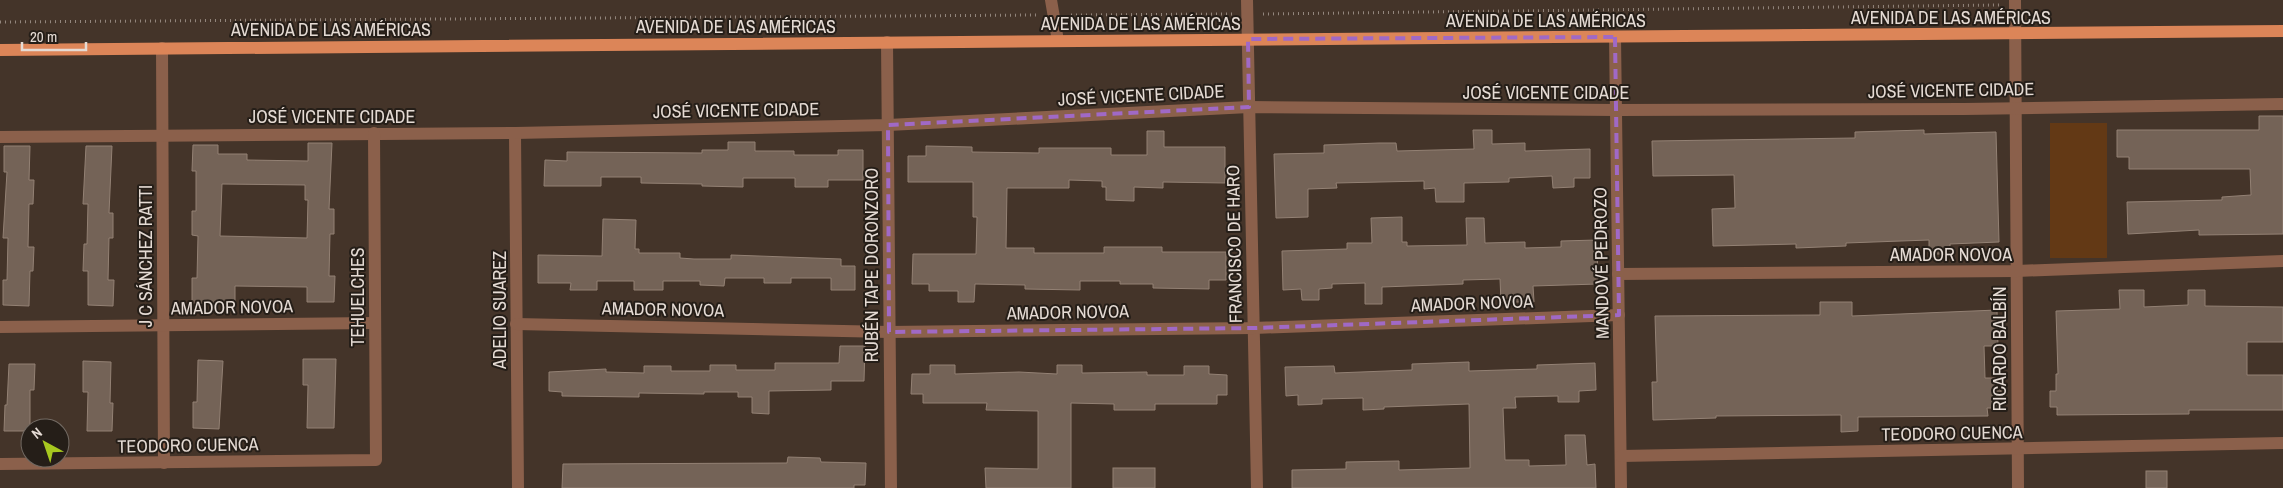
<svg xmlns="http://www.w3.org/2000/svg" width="2283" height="488" font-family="'Archivo Narrow',sans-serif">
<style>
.green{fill:#633915}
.building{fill:#746357;stroke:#938174;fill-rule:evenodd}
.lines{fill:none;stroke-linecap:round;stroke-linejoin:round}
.path{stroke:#93867d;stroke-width:3;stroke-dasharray:1 4;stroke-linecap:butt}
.minor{stroke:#8b604b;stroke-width:12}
.major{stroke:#dc8558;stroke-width:12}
.marked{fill:none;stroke:#a069c6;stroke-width:4;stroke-dasharray:10 6;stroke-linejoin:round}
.labels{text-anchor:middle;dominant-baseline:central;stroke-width:4;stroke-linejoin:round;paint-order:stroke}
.street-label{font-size:18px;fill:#e5dbd4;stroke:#251e18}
</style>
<rect width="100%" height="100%" fill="#443429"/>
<rect class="green" x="2050" y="123" width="57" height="135"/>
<g class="building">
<path d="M2259,116H2283V234L2199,235V230L2128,234L2127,202L2222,200V197L2251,195L2250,169H2129V157H2117V130H2259Z"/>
<path d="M1473,130H1492V144L1525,143V151L1590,149V178H1574V187L1553,188L1552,176L1509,178V182L1464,183V202H1436L1435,188L1424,189V181L1336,183L1337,188L1308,189V217L1276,218L1274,154L1324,153V145L1379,143H1396L1397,151L1474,149Z"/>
<path d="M1924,130V134L1996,132L1999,242L1950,244V254H1929V240L1846,243V246L1796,248V244L1713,246L1712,209L1735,208L1734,175L1653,176L1652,141L1855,138V132Z"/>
<path d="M1147,131H1164V147H1225V183L1163,182V188L1134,187V201L1106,200V187H1102V181L1069,180V188H1007L1006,248H1034V253H1104V247H1162V252H1226V280H1209V289L1153,288V284H1120V281H1080V290L1025,289V285L975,284L974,302H958V291H929V284H912L913,254H976L977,217H973V182H908V156H926V146L972,147V152L1039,153V148H1111V155H1147Z"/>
<path d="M728,142H755V151H794V155H838V150H863V180H828V187H795V178H743V187L702,186V184L641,183V177H601V186H544L545,160L567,161V152L702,153V150H728Z"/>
<path d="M308,143H332L329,209H334V234H330L329,276H335L334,302H307V287L235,286V304L192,303V278H197L198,236L192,235V211H196V171H192L193,145H218V154H247V160L308,161ZM222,184L305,185V200H308L307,238L220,236Z"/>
<path d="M4,146H30L29,180H34L33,204H29L28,247H34L33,271H30L29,306L3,305V280H7L8,238H3L7,172H4Z"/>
<path d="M86,146H112L109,213H113V238H109L108,280H114L113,306L88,305V271H83L84,244H87L88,204H83Z"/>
<path d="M1402,217V242H1407V246L1467,245L1466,218H1484L1485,243L1525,242V248L1561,247V241L1597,240L1598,284L1533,286L1534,302H1501L1500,279L1463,280V284L1382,287V304H1365V283L1332,284V288L1319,289V300H1302L1301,289L1283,290L1282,251L1347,249V243H1372L1371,218Z"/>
<path d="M603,219L636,220L635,249H639V253H680V258L694,259H731V255L841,259V266H855V290H831V278H791V283H764V278H725L724,286L700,285V281H663V290H634V281H597V290H570L571,283H538V255L602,256Z"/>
<path d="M2119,290H2144V307L2188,305V290H2205V306L2283,307V342H2247V375H2283V410H2189V414L2057,415V407H2050V391H2056V374H2058L2056,311L2120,309Z"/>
<path d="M1820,302H1852V316L1997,310L1998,346H1984L1985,378H2001V408H1987L1988,416L1858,417V431L1841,432V415L1716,416V418L1653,420L1652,382H1657L1655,316L1820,315Z"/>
<path d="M840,346H865L864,381H831V390L769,391V414L752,413V397H738V392H704V394L639,393V397L562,396V392L549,391V372L606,369V372L644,373V366H671V371H710V365H736V370H775V363H839Z"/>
<path d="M303,359H336L334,428H307L308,385H303Z"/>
<path d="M198,360L223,361L219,429L193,428V402H197Z"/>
<path d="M83,361L111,362L110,403H113L112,431H87L88,392H83Z"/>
<path d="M1469,362V371L1537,369V365L1595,363L1596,390L1579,391V402H1558V396L1515,397L1516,408H1503L1505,460H1529V466L1566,465L1565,435H1585L1587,465L1595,464L1596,488H1292V470L1346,469V462L1399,461V470L1470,468L1469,404L1384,407V409L1363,410V398L1322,399V404L1298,405V395L1286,396L1285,367L1334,366L1335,373L1412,370V364Z"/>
<path d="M9,364H35L34,390H30V431H4L5,405H7Z"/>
<path d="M930,365H955V374L1019,372L1057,374V365H1082V373L1147,372V375H1184V366H1209V374L1227,375V395H1217V404H1155V410H1114V404L1071,403V488H986L985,468L1038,469V411L986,410L987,403H923V394H911L912,374H930Z"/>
<path d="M788,457L820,458L821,462L866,463L865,485H854V488H562L563,464L787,463Z"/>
<rect x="1113" y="468" width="42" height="20"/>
<rect x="2146" y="471" width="21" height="17"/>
</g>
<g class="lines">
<g class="path">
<path d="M1263,14L1999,5"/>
<path d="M1071,15L1232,14"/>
<path d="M0,22L1037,15"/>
</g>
<g class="minor">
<path d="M1051,0L1058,41"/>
<path d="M1247,0L1257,488"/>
<path d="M2015,0L2018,488"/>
<path d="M1615,37L1621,488"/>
<path d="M887,42L891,488"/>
<path d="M162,48L164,463"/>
<path d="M515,133L518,488"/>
<path d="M0,137L515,133L888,125L1249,107L1616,110L1964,109L2283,104"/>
<path d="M1618,274L2017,271L2283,261"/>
<path d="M516,324L889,332L1254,328L1619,315"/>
<path d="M0,327L375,323"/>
<path d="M1621,456L2283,443"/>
<path d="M0,464L376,460L374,133"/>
</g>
<path class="major" d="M0,50L2283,31"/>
</g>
<path class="marked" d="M1615,37L1619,315L1254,328L889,332L888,125L1249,107L1248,39Z"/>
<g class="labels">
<g class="street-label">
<text x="1951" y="17">AVENIDA DE LAS AMÉRICAS</text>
<text x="1546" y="20">AVENIDA DE LAS AMÉRICAS</text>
<text x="1141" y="23">AVENIDA DE LAS AMÉRICAS</text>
<text x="736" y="26">AVENIDA DE LAS AMÉRICAS</text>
<text x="331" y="29">AVENIDA DE LAS AMÉRICAS</text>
<text transform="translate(1951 90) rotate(-1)">JOSÉ VICENTE CIDADE</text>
<text x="1546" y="92">JOSÉ VICENTE CIDADE</text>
<text transform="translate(1141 95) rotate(-3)">JOSÉ VICENTE CIDADE</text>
<text transform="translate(736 110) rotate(-1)">JOSÉ VICENTE CIDADE</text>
<text x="332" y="116">JOSÉ VICENTE CIDADE</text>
<text transform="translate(1234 244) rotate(-91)">FRANCISCO DE HARO</text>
<text x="1951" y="254">AMADOR NOVOA</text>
<text transform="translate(145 256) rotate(-90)">J C SÁNCHEZ RATTI</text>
<text transform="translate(1601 263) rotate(-91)">MANDOVÉ PEDROZO</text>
<text transform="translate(871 265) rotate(-90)">RUBÉN TAPE DORONZORO</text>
<text transform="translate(357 297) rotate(-90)">TEHUELCHES</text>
<text transform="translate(1472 303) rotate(-2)">AMADOR NOVOA</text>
<text transform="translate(232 307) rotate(-1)">AMADOR NOVOA</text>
<text transform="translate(663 309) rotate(1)">AMADOR NOVOA</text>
<text transform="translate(499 310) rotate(-90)">ADELIO SUAREZ</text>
<text transform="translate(1068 312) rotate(-1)">AMADOR NOVOA</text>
<text transform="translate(1999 349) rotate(-90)">RICARDO BALBÍN</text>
<text transform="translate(1952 433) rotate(-1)">TEODORO CUENCA</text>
<text transform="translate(188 445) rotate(-1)">TEODORO CUENCA</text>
</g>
</g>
<g transform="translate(45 443) rotate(320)"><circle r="24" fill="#251e18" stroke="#726a63"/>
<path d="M0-4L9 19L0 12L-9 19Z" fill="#a7c81f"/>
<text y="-8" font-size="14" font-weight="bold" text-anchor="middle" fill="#e5dbd4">N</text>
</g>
<path d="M22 42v8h64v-8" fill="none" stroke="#e5dbd4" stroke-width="2.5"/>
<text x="30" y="42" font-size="15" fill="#e5dbd4" stroke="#251e18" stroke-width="4" paint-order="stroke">20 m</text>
</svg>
